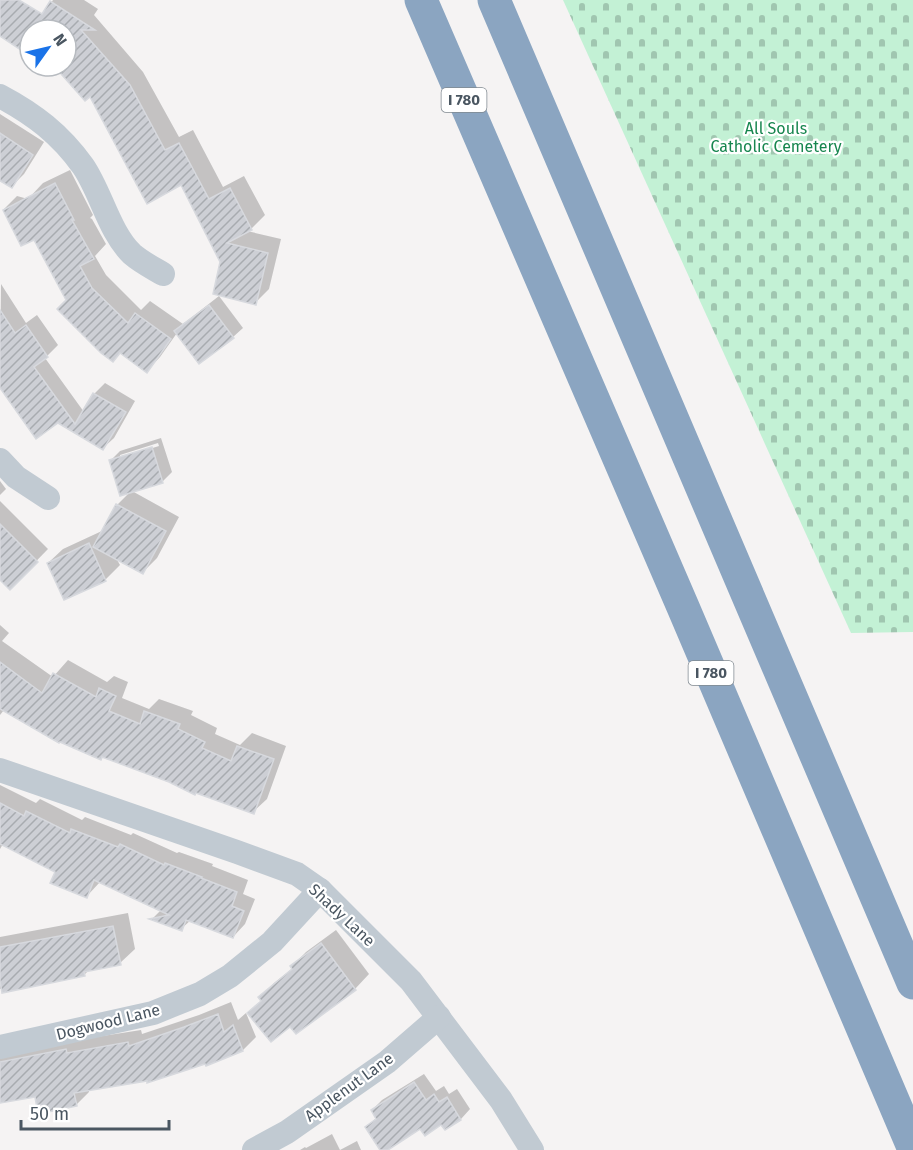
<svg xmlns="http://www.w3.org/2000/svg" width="913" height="1150" font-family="'Fira Sans',sans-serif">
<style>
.cemetery{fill:url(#cemetery-stones)}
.shadow{fill:#0003;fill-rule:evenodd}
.building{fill:url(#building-hatch);stroke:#d7d9de;stroke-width:1.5}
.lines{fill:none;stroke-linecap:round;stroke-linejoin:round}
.minor{stroke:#c1cad2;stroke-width:24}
.motorway{stroke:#8ba5c1;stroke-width:33}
.labels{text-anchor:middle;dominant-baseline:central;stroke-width:4.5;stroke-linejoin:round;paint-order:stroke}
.shield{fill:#fff;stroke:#808990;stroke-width:1.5}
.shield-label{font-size:15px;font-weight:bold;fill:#4a5661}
.park-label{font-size:16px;fill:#17864f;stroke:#fff}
.street-label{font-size:16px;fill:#4a5661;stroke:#fff}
</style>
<defs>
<pattern id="cemetery-stones" width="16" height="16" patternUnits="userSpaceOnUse" patternTransform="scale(1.5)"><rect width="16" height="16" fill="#c3f1d5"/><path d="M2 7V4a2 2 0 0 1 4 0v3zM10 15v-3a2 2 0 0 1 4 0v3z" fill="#a0c6b0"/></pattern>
<pattern id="building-hatch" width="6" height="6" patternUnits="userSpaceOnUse" patternTransform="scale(1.5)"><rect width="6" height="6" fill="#cdcfd5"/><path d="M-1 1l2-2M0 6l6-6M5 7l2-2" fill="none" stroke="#a8abb0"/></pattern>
</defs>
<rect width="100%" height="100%" fill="#f5f3f3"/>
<path class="cemetery" d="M563,0H913V632L851,633Z"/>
<g class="shadow">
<path d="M53,0H84L98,9L94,15L143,72L179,137L193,130L223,187L244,176L265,215L251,229L247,231L281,239L269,289L255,303L222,261L182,183L91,94L57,67L53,70L47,66H66V30H33Z"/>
<path d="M0,114L44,142L24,174L12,186L0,179Z"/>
<path d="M70,170L93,215L90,218L92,219L106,244L95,256L106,275L141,310L150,301L183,324L219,296L243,328L233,337L177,333L160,357L147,371L121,352L113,360L68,300L35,238L22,244L4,209L17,196L28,199L43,183Z"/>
<path d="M1,284L26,323L37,315L58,345L45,358L84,412L94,394L105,383L135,401L114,438L103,448L0,387Z"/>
<path d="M161,438L172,472L162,482L132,491L179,517L157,558L143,572L116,558L120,565L105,580L48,563L63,549L104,530L117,505L130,492L111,460L120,451ZM158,443L159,446L120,458V455Z"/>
<path d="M0,481L6,489L0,495Z"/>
<path d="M0,501L48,549L10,588L0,578Z"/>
<path d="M0,625L9,633L2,641L53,677L68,660L107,682L114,676L128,682L122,698L149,709L159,699L193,711L191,715L217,728L215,734L240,745L252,733L286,746L267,799L253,812L4,710L0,715Z"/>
<path d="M0,785L36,803L40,799L82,820L85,817L131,835L133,833L177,853L179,852L213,864L212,866L248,880L243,894L255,899L245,924L233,937L191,920L181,929L152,919L161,910L100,882L87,896L57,871L3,844L0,849Z"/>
<path d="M128,913L135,949L120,963L90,969L84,975L0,989V937Z"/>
<path d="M336,930L369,974L355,989L262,1000L260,997L274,983L293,968L292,966L306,952Z"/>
<path d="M231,1002L238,1020L246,1013L256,1037L243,1050L207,1064L206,1062L148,1080L89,1089V1092L76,1105L36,1095L0,1102V1052L141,1030L142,1034L199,1015Z"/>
<path d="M424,1074L436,1091L444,1086L449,1094L457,1089L470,1109L461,1119L446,1128L442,1123L421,1127L385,1150H382L367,1127L377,1117L372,1110L382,1100Z"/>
<path d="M332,1134L340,1150L357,1141L361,1150H300L305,1147L306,1148Z"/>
</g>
<g class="building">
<path d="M0,0H19L42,14L50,1L95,30H81L130,85L165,150L179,143L209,199L230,188L252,230L227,243L268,253L256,305L213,294L220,262L181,185L147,204L90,97L85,101L54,66H66V30H30V56L0,36Z"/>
<path d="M0,133L33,155L12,188L0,181Z"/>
<path d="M55,183L74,220H72L94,259L80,266L92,288L128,323L135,313L171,339L147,373L120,353L113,362L101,353L57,309L66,300L34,240L21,246L3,210Z"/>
<path d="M209,305L234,338L199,364L174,331Z"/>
<path d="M0,310L15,333L26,325L48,357L34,367L75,424L93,393L126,412L103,450L58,423L36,439L0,388Z"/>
<path d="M152,447L163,483L120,496L109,460Z"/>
<path d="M116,504L166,531L143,574L93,547Z"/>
<path d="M0,524L38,562L10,590L0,580Z"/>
<path d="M89,543L106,581L64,600L47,563Z"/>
<path d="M0,662L42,693L53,673L96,697L99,688L116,696L109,711L140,724L144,711L180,724L178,729L205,742L202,748L231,761L237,746L274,759L254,814L196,793L195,795L169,782L102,757L101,760L60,742L59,743L0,709Z"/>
<path d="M0,803L24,816L26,811L70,833L71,829L118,847L120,844L164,865L165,863L202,877L201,878L237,892L232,906L244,911L233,938L186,920L182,931L149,919L169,915L94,880L87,898L50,883L55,872L0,844Z"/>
<path d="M113,926L121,965L84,972L85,976L2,993L0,981V947Z"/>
<path d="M321,943L356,990L296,1034L290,1027L271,1042L247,1013L261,1001L258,997L292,969L290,966Z"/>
<path d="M218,1014L224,1032L233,1025L243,1051L206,1066L205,1064L147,1083V1081L74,1093L77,1106L38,1114L35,1097L0,1103V1062L66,1049L67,1053L128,1042L129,1046L184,1027Z"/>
<path d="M414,1082L426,1100L434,1094L439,1102L447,1097L461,1120L445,1130L441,1125L425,1136L420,1129L388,1150H380L365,1127L376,1119L371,1110Z"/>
</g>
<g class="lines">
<g class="minor">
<path d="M0,96C34,114 60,134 83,166C101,192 109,232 132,254C141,262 153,268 163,274"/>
<path d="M0,460L16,477L48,498"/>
<path d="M0,770L237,852L297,874L320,890L411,981L501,1100L532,1150"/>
<path d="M0,1047L153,1013L200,994L230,976L272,942L320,890"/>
<path d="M254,1150L287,1132L387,1062L439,1017"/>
</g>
<g class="motorway">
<path d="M421,0L683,607L913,1147"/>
<path d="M494,0L913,983"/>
</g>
</g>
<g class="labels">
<g class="shield">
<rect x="441.5" y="88" width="45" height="24" rx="4.5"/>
<rect x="688.5" y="661" width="45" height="24" rx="4.5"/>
</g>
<g class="shield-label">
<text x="464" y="100">I 780</text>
<text x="711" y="673">I 780</text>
</g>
<g class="park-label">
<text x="776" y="128">All Souls<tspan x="776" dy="18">Catholic Cemetery</tspan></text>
</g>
<g class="street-label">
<text transform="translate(342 915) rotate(43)">Shady Lane</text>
<text transform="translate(108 1022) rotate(-14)">Dogwood Lane</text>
<text transform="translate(349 1087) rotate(-36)">Applenut Lane</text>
</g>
</g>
<g transform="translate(48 48) rotate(56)"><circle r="28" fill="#ffffff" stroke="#b7bbc0" stroke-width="1.5"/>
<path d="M0-4.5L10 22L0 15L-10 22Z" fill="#1a73e8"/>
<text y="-9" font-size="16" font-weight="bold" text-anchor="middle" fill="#4a5661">N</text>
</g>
<path d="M21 1120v9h148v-9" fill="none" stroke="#4a5661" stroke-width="3"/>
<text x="30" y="1120" font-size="18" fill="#4a5661" stroke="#ffffff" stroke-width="4.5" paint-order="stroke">50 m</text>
</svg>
